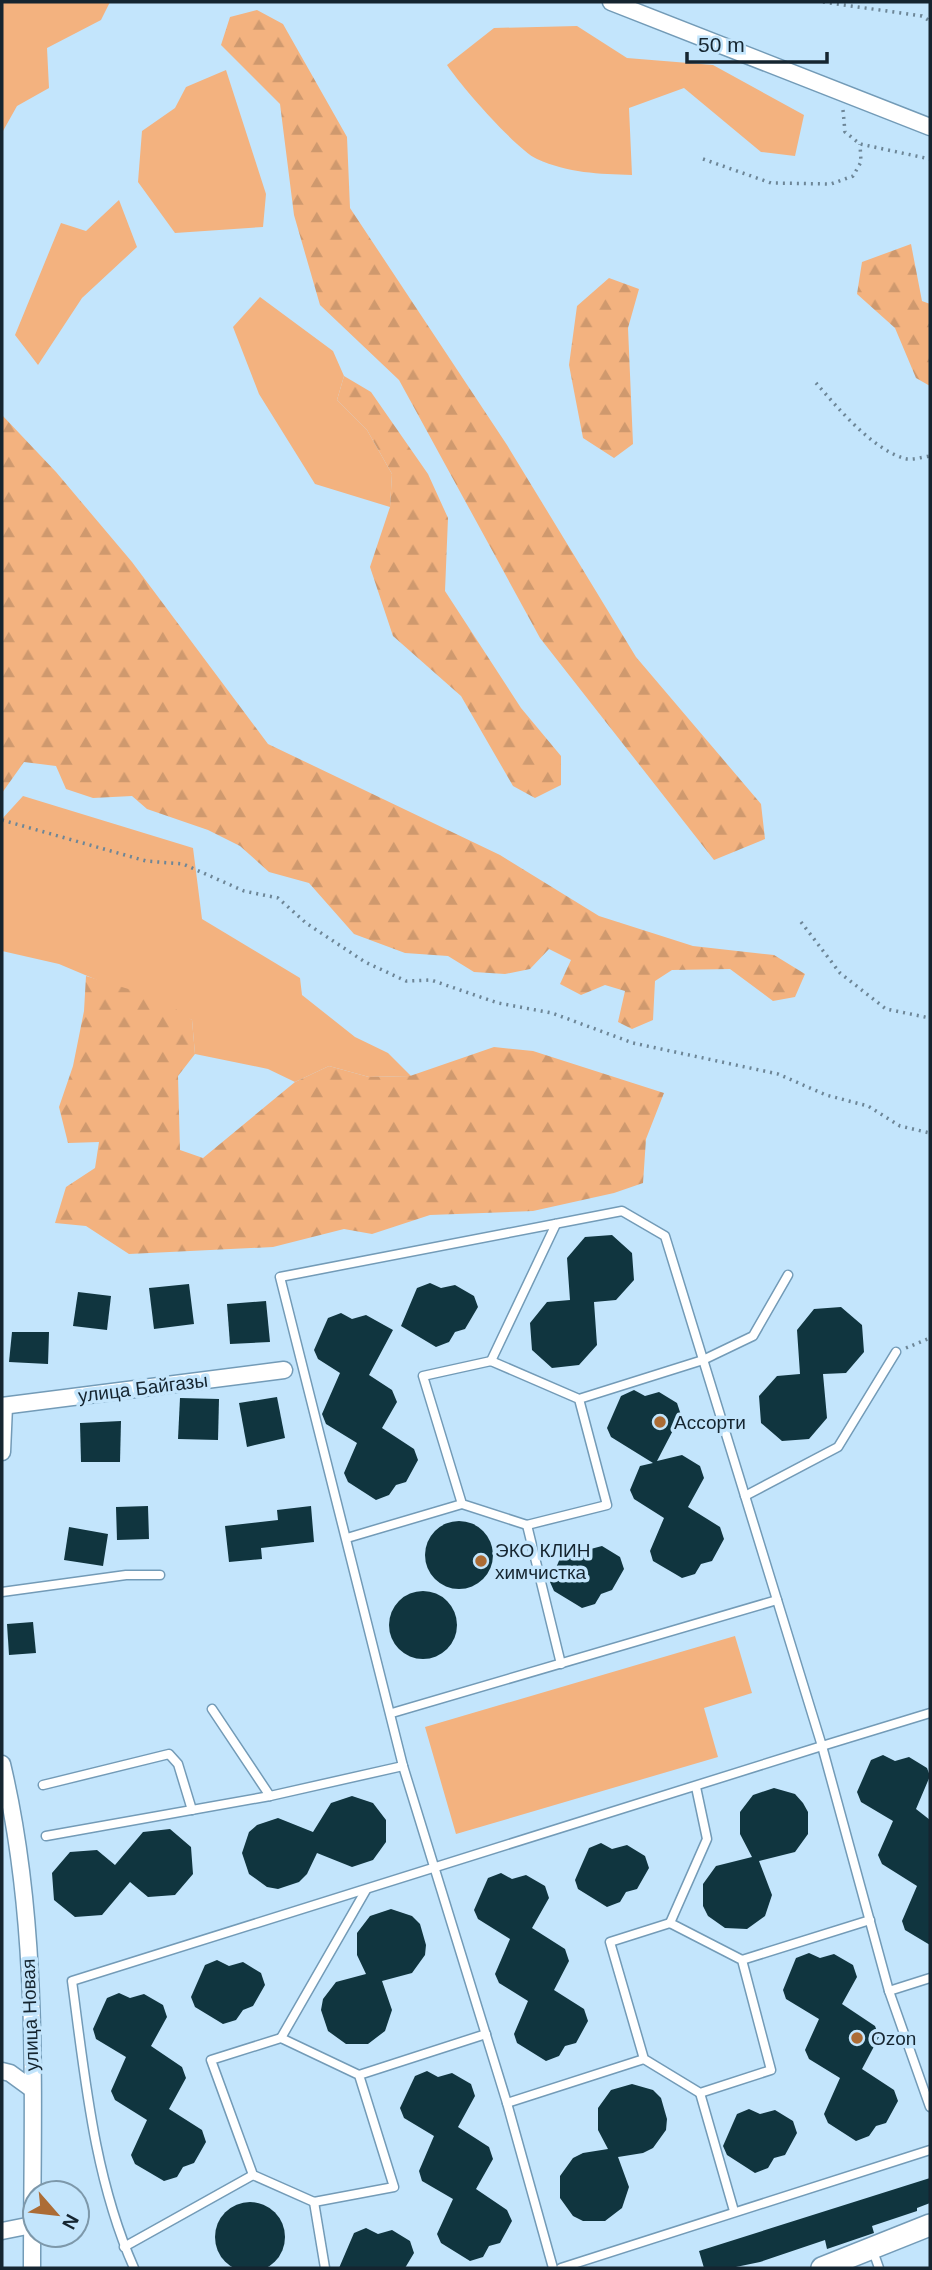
<svg xmlns="http://www.w3.org/2000/svg" width="932" height="2270" font-family="Helvetica,sans-serif">
<style>
.green{fill:#f3b27f}
.forest{fill:url(#forest-firs)}
.building{fill:#10353f}
.lines{fill:none;stroke-linecap:round;stroke-linejoin:round}
.lane-casing{stroke:#739bb7;stroke-width:11}
.street-casing{stroke:#739bb7;stroke-width:19}
.secondary-casing{stroke:#739bb7;stroke-width:24}
.path{stroke:#6d8697;stroke-width:3.5;stroke-dasharray:2 5;stroke-linecap:butt}
.lane{stroke:#fff;stroke-width:8}
.street{stroke:#fff;stroke-width:16}
.secondary{stroke:#fff;stroke-width:21}
.poi-dot{fill:#ac6c35;stroke:#c3e5fc;stroke-width:2.5}
.labels{text-anchor:middle;dominant-baseline:central;stroke-width:7;stroke-linejoin:round;paint-order:stroke}
.street-label{font-size:19px;fill:#152530;stroke:#c3e5fc}
.poi-label{font-size:19px;fill:#152530;stroke:#c3e5fc;text-anchor:start}
</style>
<defs>
<pattern id="forest-firs" width="22" height="20" patternUnits="userSpaceOnUse" patternTransform="scale(1.75)"><rect width="22" height="20" fill="#f3b27f"/><path d="M5 1l3.5 6h-7zM16 11l3.5 6h-7z" fill="#cf996e"/></pattern>
</defs>
<rect width="100%" height="100%" fill="#c3e5fc"/>
<g class="green">
<path d="M2,2H110L101,20L47,48L49,88L17,106L3,131Z"/>
<path d="M577,26L627,58L713,65L804,115L795,156L761,152L684,88L629,108L632,175C599,174 568,173 537,159C516,149 461,86 447,65L494,28Z"/>
<path d="M226,70L266,194L263,227L175,233L138,182L142,131L175,108L186,87Z"/>
<path d="M119,200L137,247L82,298L38,365L15,335L61,223L86,231Z"/>
<path d="M260,297L333,351L344,376L337,400L367,430L392,474L390,507L315,484L259,394L233,327Z"/>
<path d="M23,796L193,848L202,919L300,978L302,995L355,1037L388,1053L411,1076L369,1077L329,1066L295,1082L268,1069L195,1054L192,1020L59,964L2,951V819Z"/>
<path d="M735,1636L752,1693L704,1708L718,1757L456,1834L425,1727Z"/>
</g>
<g class="forest">
<path d="M257,10L283,24L347,137L350,208L507,445L636,657L761,804L765,839L714,860L540,638L399,380L320,305L294,215L280,104L221,45L230,17Z"/>
<path d="M911,244L922,301L930,304V386L916,378L895,328L857,294L862,262Z"/>
<path d="M609,278L639,289L628,328L633,444L614,458L583,438L569,365L577,306Z"/>
<path d="M344,376L371,392L428,474L448,518L445,591L521,708L561,756V785L535,798L513,786L461,696L393,636L370,567L390,507L392,474L367,430L337,400Z"/>
<path d="M2,415L56,472L132,562L268,744L500,855L599,916L693,946L774,955L805,974L795,997L773,1001L730,969L672,970L655,981L653,1020L632,1029L618,1022L625,991L605,985L581,995L560,984L571,960L549,949L530,969L505,974L474,972L448,956L405,953L354,934L309,883L269,872L240,846L208,830L147,809L132,796L93,798L66,789L56,766L24,762L2,793Z"/>
<path d="M86,976L161,999L192,1020L195,1054L178,1076L180,1150L203,1158L295,1082L329,1066L369,1077L410,1076L494,1047L533,1051L664,1093L646,1139L643,1183L614,1193L533,1211L430,1215L372,1234L344,1229L273,1247L129,1254L86,1226L55,1223L66,1187L95,1168L99,1142L68,1143L59,1107L73,1066L84,1011Z"/>
</g>
<g class="building">
<path d="M612,1235L632,1253L634,1280L616,1300L594,1302L597,1345L579,1365L552,1368L532,1350L530,1323L547,1302L570,1300L567,1258L585,1237Z"/>
<path d="M430,1283L441,1288L455,1285L474,1296L478,1307L465,1329L455,1332L449,1342L436,1347L401,1326L417,1288Z"/>
<path d="M189,1284L194,1324L154,1329L149,1288Z"/>
<path d="M78,1292L111,1296L107,1330L73,1326Z"/>
<path d="M266,1301L270,1342L230,1344L227,1304Z"/>
<path d="M841,1307L862,1325L864,1352L846,1373L823,1374L827,1418L809,1439L782,1441L761,1423L759,1396L777,1376L800,1374L797,1330L814,1309Z"/>
<path d="M341,1313L352,1319L366,1315L393,1330L369,1375L392,1390L397,1402L382,1428L414,1449L418,1460L406,1482L396,1485L389,1495L376,1500L348,1482L344,1473L357,1443L326,1424L322,1414L340,1373L318,1359L314,1350L328,1318Z"/>
<path d="M12,1332H49L48,1364L9,1362Z"/>
<path d="M634,1390L645,1396L659,1392L677,1403L681,1415L657,1461L682,1455L700,1466L704,1478L688,1507L720,1527L724,1539L712,1561L701,1564L695,1574L682,1578L653,1561L650,1551L664,1518L634,1499L630,1490L640,1466L653,1463L611,1437L607,1428L621,1396Z"/>
<path d="M277,1397L285,1438L247,1447L239,1403Z"/>
<path d="M180,1398L219,1399L218,1440L178,1439Z"/>
<path d="M121,1421L120,1462H81L80,1423Z"/>
<path d="M148,1506L149,1539L117,1540L116,1507Z"/>
<path d="M311,1506L314,1542L261,1548L262,1559L229,1562L225,1526L278,1520L277,1510Z"/>
<circle cx="459" cy="1555" r="34"/>
<path d="M69,1527L108,1534L103,1566L64,1560Z"/>
<path d="M576,1544L587,1550L602,1546L620,1557L624,1569L612,1590L601,1594L595,1604L582,1608L554,1591L550,1582L564,1549Z"/>
<circle cx="423" cy="1625" r="34"/>
<path d="M33,1622L36,1653L9,1655L7,1624Z"/>
<path d="M883,1755L895,1761L909,1757L927,1768L930,1776L916,1809L930,1820V1945L905,1930L902,1921L917,1886L882,1864L878,1855L893,1821L861,1802L857,1792L871,1760Z"/>
<path d="M774,1788L795,1794L803,1803L808,1812V1834L795,1852L759,1861L772,1895L765,1916L747,1929L725,1928L708,1916L703,1906V1884L716,1866L752,1857L740,1834V1812L753,1795Z"/>
<path d="M352,1796L373,1803L386,1820V1842L373,1860L352,1867L317,1853L307,1874L299,1882L278,1889L267,1887L249,1874L242,1853L249,1832L257,1825L278,1818L313,1832L331,1803Z"/>
<path d="M170,1829L191,1847L193,1874L175,1895L148,1897L130,1882L102,1915L75,1917L54,1900L52,1873L70,1852L97,1850L115,1865L143,1832Z"/>
<path d="M601,1843L612,1849L627,1845L645,1856L649,1868L637,1889L626,1892L620,1902L607,1907L578,1889L575,1880L589,1848Z"/>
<path d="M501,1873L512,1879L526,1875L545,1886L549,1898L532,1928L565,1949L569,1961L554,1990L584,2009L588,2021L576,2043L565,2046L559,2056L546,2061L517,2043L514,2034L528,2001L499,1983L495,1974L510,1939L478,1919L474,1910L488,1878Z"/>
<path d="M391,1909L412,1916L420,1924L426,1945L425,1955L412,1973L382,1981L392,2010L385,2031L368,2044H346L328,2031L321,2010L323,1999L336,1982L366,1974L357,1955V1933L370,1916Z"/>
<path d="M809,1953L820,1958L834,1954L853,1965L857,1977L842,2004L875,2026L879,2037L862,2069L894,2090L898,2101L886,2123L876,2126L869,2136L856,2141L828,2123L824,2114L840,2078L809,2059L805,2050L819,2019L786,1999L783,1990L796,1958Z"/>
<path d="M217,1960L229,1966L243,1962L261,1973L265,1985L253,2006L243,2010L236,2020L223,2024L195,2007L191,1997L205,1965Z"/>
<path d="M119,1993L130,1998L144,1994L163,2005L167,2017L151,2046L182,2067L186,2078L169,2109L202,2130L206,2142L194,2163L183,2167L177,2177L164,2181L135,2164L131,2155L147,2120L115,2100L111,2091L126,2057L96,2039L93,2029L107,1998Z"/>
<path d="M427,2071L438,2077L452,2073L471,2084L475,2096L458,2127L489,2147L493,2159L476,2189L507,2210L512,2221L500,2243L489,2246L483,2257L470,2261L441,2243L437,2234L453,2199L422,2181L419,2171L434,2136L404,2118L400,2108L415,2076Z"/>
<path d="M632,2084L653,2090L661,2098L667,2119L666,2130L653,2148L643,2153L618,2157L629,2187L622,2208L605,2221H583L573,2216L560,2198V2176L573,2158L583,2153L608,2149L598,2130V2108L611,2090Z"/>
<path d="M749,2109L760,2114L775,2110L793,2121L797,2133L785,2155L774,2158L768,2168L755,2173L727,2155L723,2146L737,2114Z"/>
<path d="M930,2178V2203L917,2208V2211L872,2226L874,2233L827,2249L825,2240L760,2262L731,2268H704L699,2251Z"/>
<circle cx="250" cy="2237" r="35"/>
<path d="M366,2228L378,2234L392,2230L410,2241L414,2253L405,2268H339L354,2233Z"/>
</g>
<g class="lines">
<g class="lane-casing">
<g id="lane">
<path d="M491,1361L556,1224"/>
<path d="M579,1399L491,1361L423,1376L462,1504L527,1525L607,1505L579,1399L703,1360L753,1336L788,1275"/>
<path d="M745,1496L838,1447L896,1352"/>
<path d="M527,1525L561,1664"/>
<path d="M347,1538L462,1504"/>
<path d="M2,1592L126,1575H160"/>
<path d="M212,1709L270,1796"/>
<path d="M392,1713L777,1600"/>
<path d="M43,1785L169,1754L178,1764L192,1810"/>
<path d="M46,1836L270,1796L403,1766"/>
<path d="M670,1923L707,1839L696,1787"/>
<path d="M742,1960L670,1923L610,1942L644,2059L700,2093L771,2070L742,1960L870,1920"/>
<path d="M889,1991L930,1978"/>
<path d="M281,2038L366,1890"/>
<path d="M359,2075L281,2038L211,2060L253,2175L314,2202L394,2187L359,2075L486,2034"/>
<path d="M700,2093L734,2211"/>
<path d="M507,2103L644,2059"/>
<path d="M314,2202L325,2268"/>
<path d="M124,2247L253,2175"/>
<path d="M872,2248L879,2268"/>
<path d="M134,2268C94,2178 85,2078 72,1981L822,1746L889,1991L930,2107"/>
<path d="M553,2268L507,2103L403,1766L280,1277L622,1211L665,1236L822,1746L930,1713"/>
<path d="M561,2268L930,2150"/>
</g>
</g>
<g class="street-casing">
<g id="street">
<path d="M611,2L930,127"/>
<path d="M2,1406L284,1370"/>
<path d="M2,1452L4,1406"/>
<path d="M2,1764C41,1928 32,2101 32,2268"/>
<path d="M2,2071L10,2073L32,2089"/>
<path d="M2,2231L32,2225"/>
</g>
</g>
<g class="secondary-casing">
<path id="secondary" d="M822,2268L930,2225"/>
</g>
<g class="path">
<path d="M823,2L922,16L930,21"/>
<path d="M843,110L845,132L860,144L930,159"/>
<path d="M703,159L771,183L831,184L853,176L861,162L860,144"/>
<path d="M816,383C838,408 870,447 903,458C910,461 922,457 930,456"/>
<path d="M2,820L146,861L183,864L244,891L278,898L306,923L365,962L406,981L431,980L498,1003L552,1013L633,1043L778,1074L826,1095L868,1106L900,1126L930,1133"/>
<path d="M801,922L840,973L886,1009L930,1018"/>
<path d="M906,1348L930,1338"/>
</g>
<use href="#lane" class="lane"/>
<use href="#street" class="street"/>
<use href="#secondary" class="secondary"/>
</g>
<g class="poi-dot">
<circle cx="660" cy="1422" r="7"/>
<circle cx="481" cy="1561" r="7"/>
<circle cx="857" cy="2038" r="7"/>
</g>
<g class="labels">
<g class="street-label">
<text transform="translate(143 1388) rotate(-7)">улица Байгазы</text>
<text transform="translate(30 2015) rotate(-92)">улица Новая</text>
</g>
<g class="poi-label">
<text x="674" y="1422">Ассорти</text>
<text x="495" y="1550">ЭКО КЛИН<tspan x="495" dy="22">химчистка</tspan></text>
<text x="871" y="2038">Ozon</text>
</g>
</g>
<rect width="932" height="2270" fill="none" stroke="#152530" stroke-width="7"/>
<g transform="translate(56 2214) rotate(118)"><circle r="33" fill="#c3e5fc" stroke="#7d98aa" stroke-width="2"/>
<path d="M0-5L12 26L0 18L-12 26Z" fill="#ac6c35"/>
<text y="-10" font-size="19" font-weight="bold" text-anchor="middle" fill="#152530">N</text>
</g>
<path d="M687 52v10h140v-10" fill="none" stroke="#152530" stroke-width="3.5"/>
<text x="698" y="52" font-size="21" fill="#152530" stroke="#c3e5fc" stroke-width="5" paint-order="stroke">50 m</text>
</svg>
